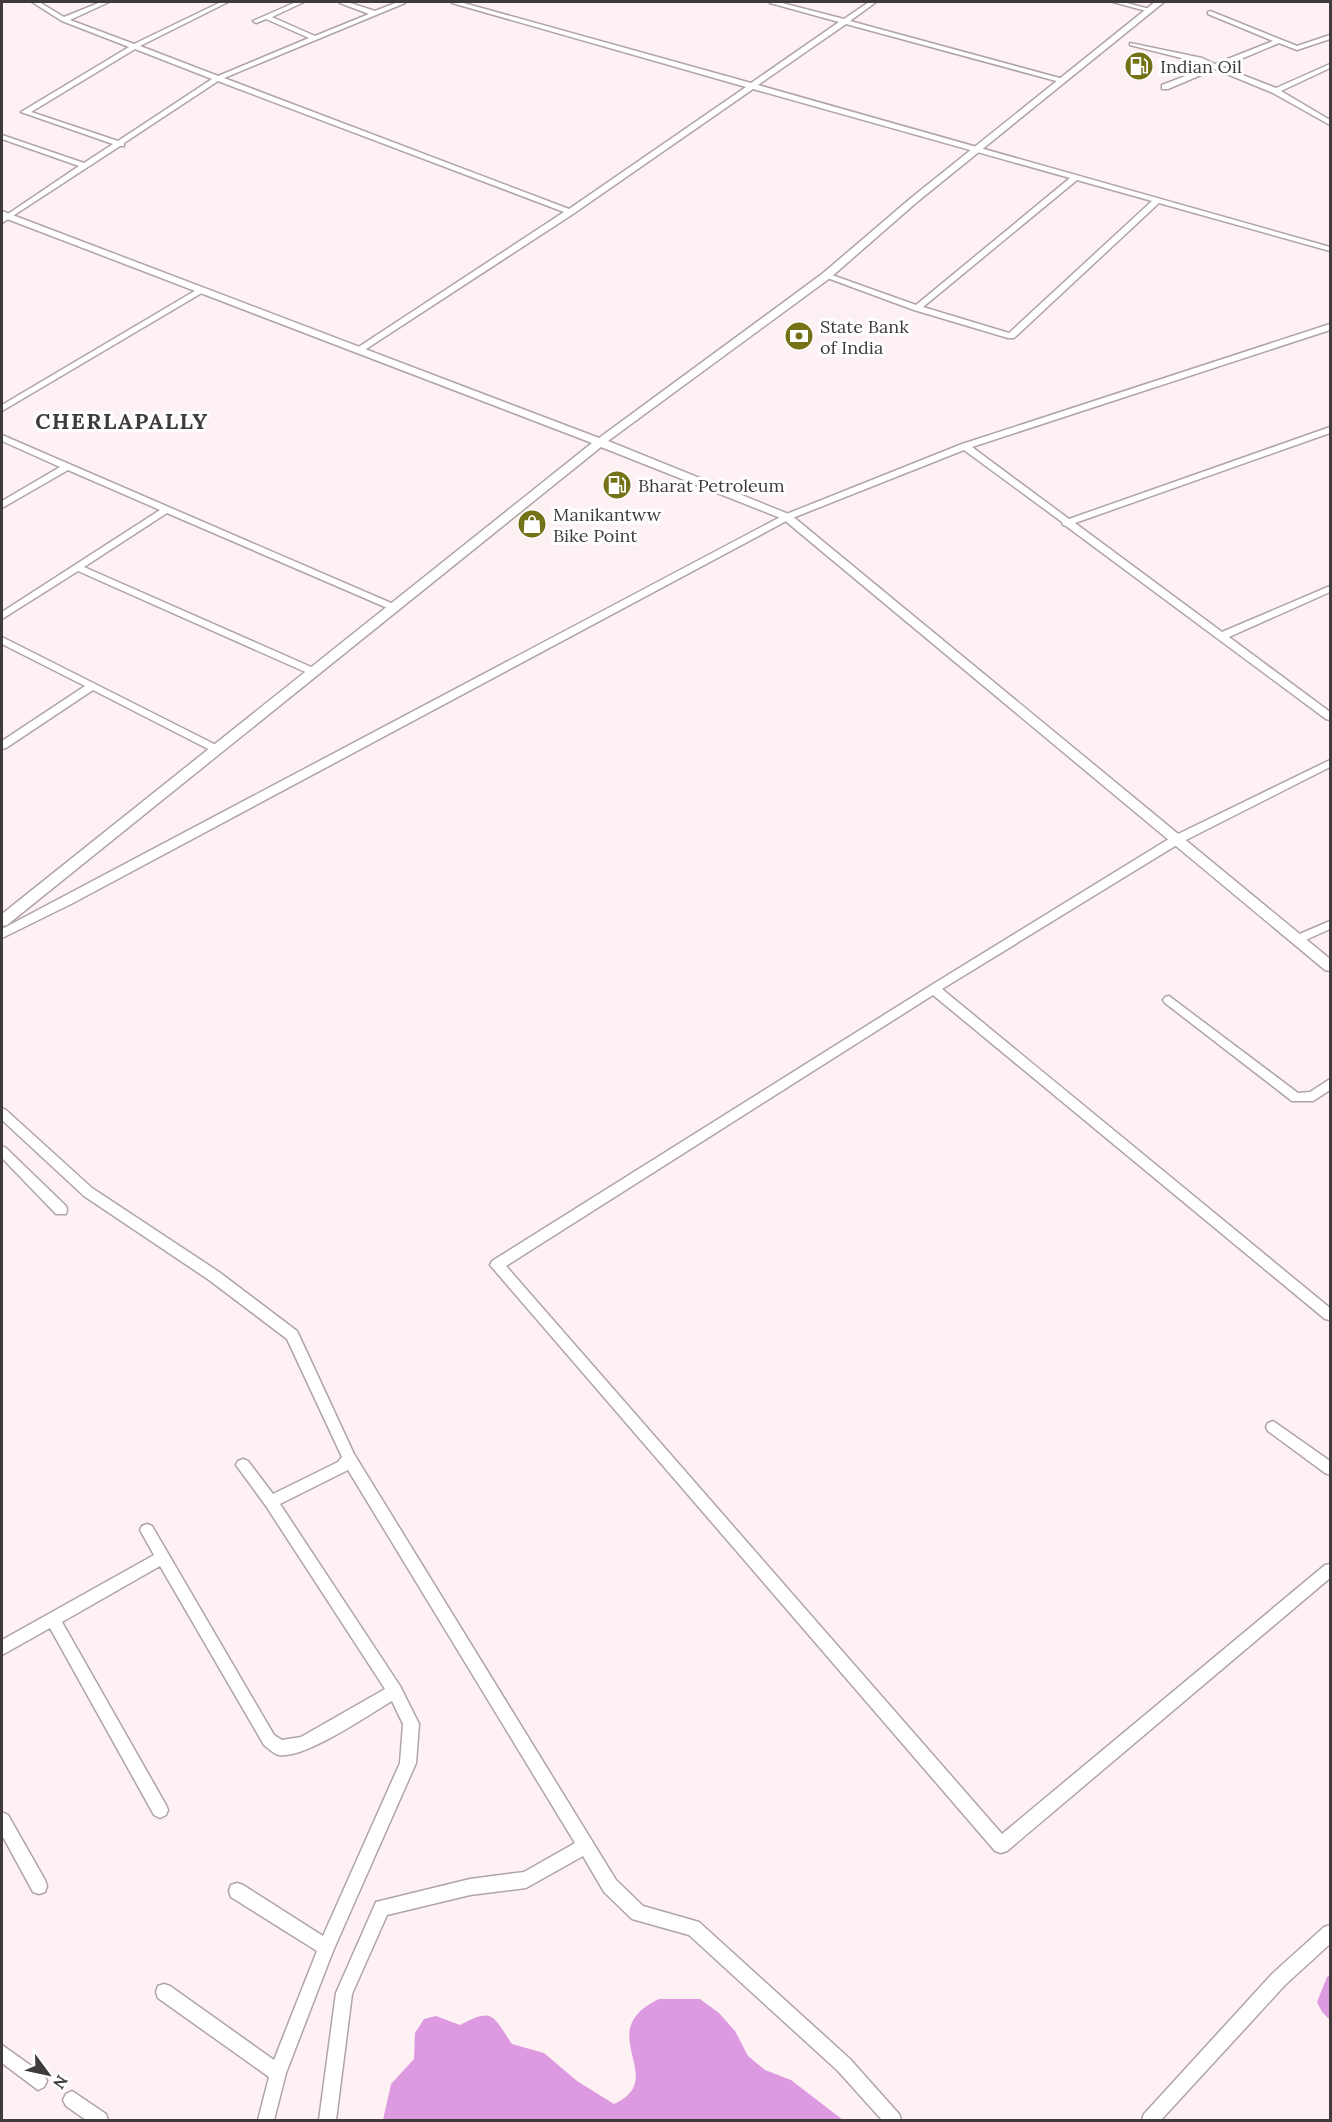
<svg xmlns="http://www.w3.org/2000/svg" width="1332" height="2122" font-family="Lora,serif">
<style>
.water{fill:#de9ae1}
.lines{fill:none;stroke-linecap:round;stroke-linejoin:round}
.minor-casing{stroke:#b0a4a6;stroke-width:3}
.tertiary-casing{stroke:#b0a4a6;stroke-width:3}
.minor{fill:#fff;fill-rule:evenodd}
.tertiary{fill:#fff;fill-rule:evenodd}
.labels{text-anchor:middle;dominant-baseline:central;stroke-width:6;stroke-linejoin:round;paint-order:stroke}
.far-poi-label{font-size:18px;fill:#403b3b;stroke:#fff;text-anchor:start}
.far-district-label{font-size:22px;font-weight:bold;letter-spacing:1.5px;fill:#403b3b;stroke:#fff}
</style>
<rect width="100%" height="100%" fill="#fef1f3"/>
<g class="water">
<path d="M1330,1975V2020L1322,2012L1317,2002L1327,1977Z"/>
<path d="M659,1999H700L719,2013L735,2031L748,2056L765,2070L791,2080L843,2120H383L391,2084L414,2059L415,2033L424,2019L436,2016L460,2025C494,2007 492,2015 512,2044L544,2053L577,2081L614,2104C671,2078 590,2032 659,1999Z"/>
</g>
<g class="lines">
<g class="minor-casing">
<g id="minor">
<path d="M32,2H39L64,17L101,2H109L70,20L134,44L221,2H228L140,46L218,76L309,38L266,19L256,23L253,21L296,2H304L272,17L315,36L369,14L340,3L339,2H347L375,11L398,2H406L405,3L224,78L569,209L746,87L452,3L451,2H460L751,83L839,22L770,3L769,2H778L844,19L869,2H876L850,21L1067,80L1060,82L846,24L758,85L1330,247V251L1159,203L1014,338H1008L914,310L822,276L829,274L916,305L1070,178L753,89L573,214L360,353L357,352V348L564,212L218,81L124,143V146H120L2,223V218L79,166L2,139V135L84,163L113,144L21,112L129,47L62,21ZM135,49L212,79L118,141L31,112ZM1077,180L1152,201L1009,333L923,307Z"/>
<path d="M1113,2H1123L1153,10L1150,12Z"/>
<path d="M1210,11L1297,46L1330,35V39L1297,50L1279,43L1222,67L1276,88L1330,64V68L1281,91L1330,120V125L1273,93L1215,69L1168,89H1162V85L1209,67L1197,62L1130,45V43L1202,58L1215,64L1273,41L1208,14V12Z"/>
<path d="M198,289L205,291L2,411V405Z"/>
<path d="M1330,324V330L972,447L1069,519L1330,427V433L1075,523L1222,632L1330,586V592L1229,637L1330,712V720L1326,719L1066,526L1063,525L1062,522L964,450L790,519L73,903L2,938V929L784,515L962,444Z"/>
<path d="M2,435L398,606L400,608L395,611L392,610L167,513L84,567L318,670V674H310L78,571L2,619V612L160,510L68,470L2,508V501L60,467L2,441Z"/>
<path d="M2,637L220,747L221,749L216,752L212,751L93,690L6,748L2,749V741L85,686L2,644Z"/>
<path d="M1330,760V767L1180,843L942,989L1330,1308V1320L1325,1319L933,995L506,1266L1002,1834L1325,1565L1330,1564V1578L1007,1851L1001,1853L995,1851L490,1265L492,1261L930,986L1172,837Z"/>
<path d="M1330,921V929L1299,943L1293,939L1295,936Z"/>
<path d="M1169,996L1298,1093L1310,1092L1330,1079V1090L1313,1101H1292L1165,1003L1163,1000L1165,997Z"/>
<path d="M2,1108L6,1110L92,1188L219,1272L297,1331L354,1454L616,1880L643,1906L699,1922L850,2059L899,2114L901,2120H882L838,2071L689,1935L632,1919L604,1892L583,1856L526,1888L470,1895L387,1915L352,1994L336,2120H319L336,1993L376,1902L470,1879L524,1872L575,1843L348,1470L280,1504L400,1686L419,1724L416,1763L333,1951L286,2073L274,2120H258L269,2077L158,1998L156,1992L158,1986L164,1984L170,1986L274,2060L317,1951L231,1897L229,1891L231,1885L237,1883L243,1885L323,1936L400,1763L403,1724L392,1701C368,1715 305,1759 279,1755C274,1754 268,1748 264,1745L160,1566L62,1622L166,1805L168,1810L166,1815L160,1818L154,1815L50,1628L2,1655V1640L154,1555L140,1530L142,1526L147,1524L152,1526L274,1735L282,1740L301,1737L385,1689L266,1506L236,1465L238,1461L243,1459L248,1461L273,1494L338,1462L342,1457L287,1339L209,1280L84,1196L2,1120Z"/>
<path d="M2,1146L6,1148L66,1206L67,1210L66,1214H56L2,1158Z"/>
<path d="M1273,1421L1330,1461V1475L1325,1473L1268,1431L1266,1427L1268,1423Z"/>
<path d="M2,1812L8,1815L45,1880L47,1886L45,1892L39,1894L33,1892L2,1835Z"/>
<path d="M1330,1925V1944L1285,1985L1161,2120H1142L1144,2114L1273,1973L1324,1927Z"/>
<path d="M2,2045L44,2075L47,2081L44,2087L38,2090L2,2063Z"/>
<path d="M72,2091L106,2114L108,2120H86L66,2106L63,2100L66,2094Z"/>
</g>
</g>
<g class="tertiary-casing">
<path id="tertiary" d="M1155,2H1164L917,202L830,278L608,441L791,515L1330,959V971L1325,970L783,519L601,447L7,925L2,926V914L592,443L2,217V211L599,438L822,274L911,198Z"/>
</g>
<use href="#minor" class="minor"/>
<use href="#tertiary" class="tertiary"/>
</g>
<defs>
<g id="fuel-disc" transform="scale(1.5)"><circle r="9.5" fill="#747216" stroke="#fff"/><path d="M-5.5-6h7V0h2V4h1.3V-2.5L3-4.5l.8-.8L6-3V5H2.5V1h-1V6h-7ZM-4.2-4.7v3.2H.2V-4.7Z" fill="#fff"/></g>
<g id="bank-disc" transform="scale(1.5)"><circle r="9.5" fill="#747216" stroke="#fff"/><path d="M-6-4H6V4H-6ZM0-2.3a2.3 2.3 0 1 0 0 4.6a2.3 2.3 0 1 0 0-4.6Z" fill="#fff"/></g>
<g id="shop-disc" transform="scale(1.5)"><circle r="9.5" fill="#747216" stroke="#fff"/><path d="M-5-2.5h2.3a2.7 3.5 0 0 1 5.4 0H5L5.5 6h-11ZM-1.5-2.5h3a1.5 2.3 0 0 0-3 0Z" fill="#fff"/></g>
</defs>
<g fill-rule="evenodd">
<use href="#fuel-disc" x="1139" y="66"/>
<use href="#bank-disc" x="799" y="336"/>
<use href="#fuel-disc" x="617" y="485"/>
<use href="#shop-disc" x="532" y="524"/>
</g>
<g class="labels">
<g class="far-poi-label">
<text x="1160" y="66">Indian Oil</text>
<text x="820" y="326">State Bank<tspan x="820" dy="21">of India</tspan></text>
<text x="638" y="485">Bharat Petroleum</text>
<text x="553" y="514">Manikantww<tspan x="553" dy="21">Bike Point</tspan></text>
</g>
<g class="far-district-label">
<text x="122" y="421">CHERLAPALLY</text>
</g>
</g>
<rect width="1332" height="2122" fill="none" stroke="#403b3b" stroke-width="6"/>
<g transform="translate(48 2074) rotate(123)" stroke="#ffffff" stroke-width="4.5" paint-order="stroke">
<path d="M0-4.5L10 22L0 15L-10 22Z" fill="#403b3b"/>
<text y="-9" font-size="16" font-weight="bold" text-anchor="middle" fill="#403b3b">N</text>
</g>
</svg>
